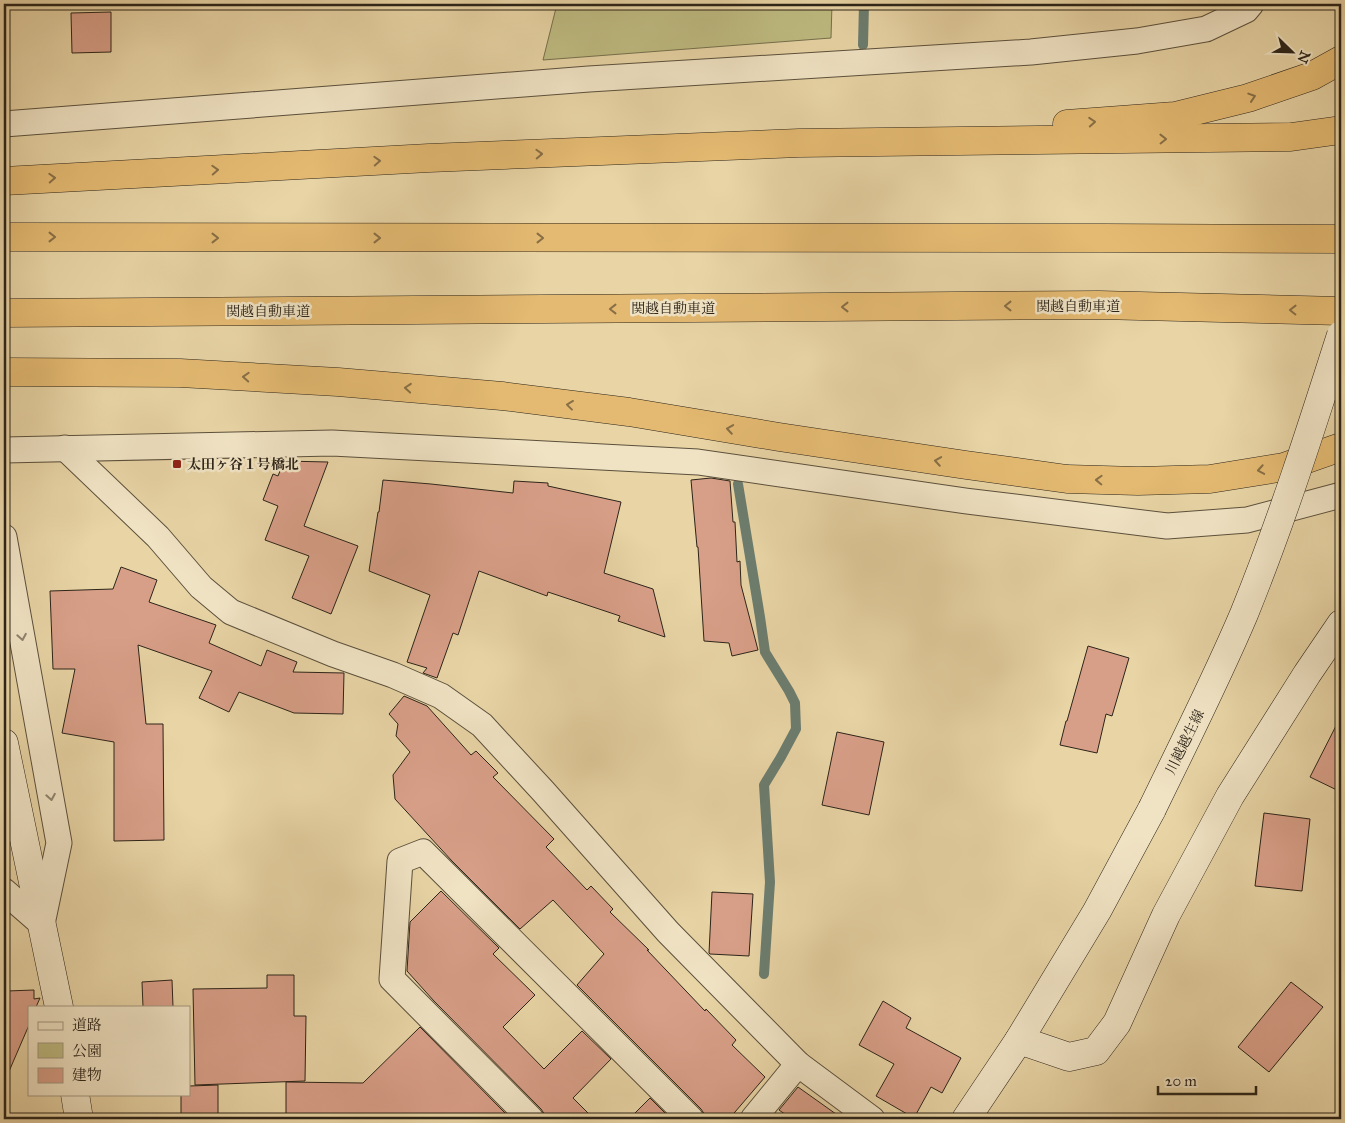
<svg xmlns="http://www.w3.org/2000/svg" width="1345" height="1123" font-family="'IM FELL Great Primer','Noto Serif JP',serif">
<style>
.green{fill:#bebb81;stroke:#75704d}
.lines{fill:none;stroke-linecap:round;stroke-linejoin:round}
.stream{stroke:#6c7d6f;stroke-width:10}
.building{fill:#d89f88;stroke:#2c2419}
.street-casing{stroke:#5b503c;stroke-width:27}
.secondary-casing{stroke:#2c2419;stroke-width:29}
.highway-casing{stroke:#2c2419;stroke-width:29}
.street{stroke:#f0e3c4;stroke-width:25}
.secondary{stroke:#f0e3c4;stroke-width:28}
.highway{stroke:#e4ba72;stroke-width:28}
.secondary-bridge-casing{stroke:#2c2419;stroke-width:29;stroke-linecap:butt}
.secondary-bridge{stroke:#f0e3c4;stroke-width:28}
.oneway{stroke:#886f46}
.oneway2{stroke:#8e846e}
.poi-dot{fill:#8f2418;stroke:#f0e3c4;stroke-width:2}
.labels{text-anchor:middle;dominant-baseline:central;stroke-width:5;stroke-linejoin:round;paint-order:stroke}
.street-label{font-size:14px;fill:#2c2419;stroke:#f0e3c4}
.poi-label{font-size:14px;font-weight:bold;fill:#2c2419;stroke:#f0e3c4;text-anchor:start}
</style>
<rect width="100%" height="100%" fill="#e8d4a5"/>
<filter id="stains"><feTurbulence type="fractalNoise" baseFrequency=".004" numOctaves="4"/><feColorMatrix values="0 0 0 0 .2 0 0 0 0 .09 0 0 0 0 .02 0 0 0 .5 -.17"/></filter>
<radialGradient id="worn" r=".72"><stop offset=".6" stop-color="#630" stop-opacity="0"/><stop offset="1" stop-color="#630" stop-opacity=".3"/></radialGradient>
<path class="green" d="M557,4H832L831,38L543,60Z"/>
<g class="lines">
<g class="stream">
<path d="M863,45L864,4"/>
<path d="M738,484L760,617L765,652L789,691L795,703L796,729L781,757L764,785L770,882L764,974"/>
</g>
</g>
<g class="building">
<path d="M111,12V52L72,53L71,13Z"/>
<path d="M284,461L328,462L304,526L358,546L331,614L292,598L309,556L265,540L278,506L263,500L273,474L278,476Z"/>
<path d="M711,478L730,481L733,522H735L737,562L740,561L741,585L758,650L732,656L729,643L704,641L698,547H697L691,480Z"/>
<path d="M383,480L431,484L513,493L514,481L548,483V486L621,502L604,573L653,589L665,637L618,621L620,616L548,592L547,596L479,571L458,635L453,633L437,678L423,673L427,668L407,662L430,595L369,571L378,512H379Z"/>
<path d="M121,567L157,580L149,602L216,625L209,643L261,666L267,650L297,662L293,672L344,673L343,714L294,713L239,692L229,712L199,698L212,671L138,645L146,724H163L164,840L114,841V742L62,733L75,669H53L50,591L113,589Z"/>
<path d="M1088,646L1129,658L1112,716L1106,714L1097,753L1060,745L1066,721H1067Z"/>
<path d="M404,696L427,706L471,755L476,751L498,773L493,777L554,839L546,847L587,890L591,886L613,909L610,912L649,950H647L705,1011L706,1009L736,1040L732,1045L765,1077L729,1119H705V1115L701,1109L577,985L604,954L553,900L520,929L452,861L395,799L393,775L410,752L396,736L398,724L389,714Z"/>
<path d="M1341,716V792L1310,777Z"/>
<path d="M837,732L884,742L869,815L822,805Z"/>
<path d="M1264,813L1310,819L1302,891L1255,886Z"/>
<path d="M441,891L499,948L493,954L535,995L503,1027L544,1069L582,1031L611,1059L573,1098L594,1119H545V1115L541,1109L434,1001L407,971L410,922Z"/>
<path d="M712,892L753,894L749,956L710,954L709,953Z"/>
<path d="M267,975H294V1016H306L305,1081L195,1085L193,989L267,988Z"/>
<path d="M172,980L173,1007H143L142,982Z"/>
<path d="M1291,982L1323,1007L1269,1072L1238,1047Z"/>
<path d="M34,990V999L40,998L36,1007H29V1025L4,1083V1002H8L7,991Z"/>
<path d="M883,1001L911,1018L906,1028L961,1058L942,1093L931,1087L914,1118L876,1096L894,1064L859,1045Z"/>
<path d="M420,1027L505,1113L499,1119H286V1082L363,1083Z"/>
<path d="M218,1085V1119H181V1094H189V1086Z"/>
<path d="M798,1087L843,1119H792L779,1110Z"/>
<path d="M650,1098L671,1119H629Z"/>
</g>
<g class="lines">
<g class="street-casing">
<g id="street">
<path d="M4,124L589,79L1031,52L1137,41L1206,29L1246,10L1251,4"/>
<path d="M65,448L158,537L201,587L231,612L333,654L393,675L441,696L482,725L543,791L668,932L798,1064L872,1119"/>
<path d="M4,450L332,443L698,462L966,501L1167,526L1247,520L1341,495"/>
<path d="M4,537L59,843L42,924L4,891"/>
<path d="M531,1119L392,979L400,861L423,852L691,1119"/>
<path d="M753,1119L798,1064"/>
</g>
</g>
<g class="secondary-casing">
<g id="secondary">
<path d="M4,743L59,1007"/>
<path d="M1019,1040L1069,1057L1096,1051L1117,1023L1166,915L1230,796L1307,674L1341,624"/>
<path d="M75,1094L79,1119"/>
<path d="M966,1119L1019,1040L1097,911L1152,809"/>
</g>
</g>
<g class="highway-casing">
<g id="highway">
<path d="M1067,124L1175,116L1248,98L1312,76L1341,60"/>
<path d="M4,181L429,158L799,143L1291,137L1341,130"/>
<path d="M4,237L1102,238L1341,239"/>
<path d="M4,313L1099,305L1341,311"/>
<path d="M4,372L180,373L338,382L502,396L629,412L779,437L966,465L1067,479L1138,481L1210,479L1284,467L1341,447"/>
</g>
</g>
<use href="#street" class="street"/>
<use href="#secondary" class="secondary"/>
<use href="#highway" class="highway"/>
<g class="secondary-bridge-casing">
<path id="secondary-bridge" d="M1152,809C1183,745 1216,680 1244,614C1281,523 1311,429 1341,335"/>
</g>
<use href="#secondary-bridge" class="secondary-bridge"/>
</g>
<defs><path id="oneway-chevron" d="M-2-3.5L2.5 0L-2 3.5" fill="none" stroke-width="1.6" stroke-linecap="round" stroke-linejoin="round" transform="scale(1.25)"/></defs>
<g class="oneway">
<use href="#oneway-chevron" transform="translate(1252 97) rotate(-18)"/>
<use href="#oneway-chevron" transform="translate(1092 122) rotate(-4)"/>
<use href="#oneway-chevron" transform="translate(1163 139) rotate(-1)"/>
<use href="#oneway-chevron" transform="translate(539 154) rotate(-2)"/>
<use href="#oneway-chevron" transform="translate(377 161) rotate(-3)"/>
<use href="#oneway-chevron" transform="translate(215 170) rotate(-3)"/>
<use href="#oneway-chevron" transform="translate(52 178) rotate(-3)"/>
<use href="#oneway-chevron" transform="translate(52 237)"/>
<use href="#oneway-chevron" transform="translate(215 238)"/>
<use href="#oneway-chevron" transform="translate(377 238)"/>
<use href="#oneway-chevron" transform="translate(540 238)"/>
<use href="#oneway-chevron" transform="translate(1008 306) rotate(180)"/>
<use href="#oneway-chevron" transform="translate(845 307) rotate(180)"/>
<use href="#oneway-chevron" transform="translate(613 309) rotate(180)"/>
<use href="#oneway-chevron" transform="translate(1293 310) rotate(-179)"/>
<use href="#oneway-chevron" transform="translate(246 377) rotate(-177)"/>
<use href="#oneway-chevron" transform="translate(408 388) rotate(-175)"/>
<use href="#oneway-chevron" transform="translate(570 405) rotate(-173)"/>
<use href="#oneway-chevron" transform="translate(730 429) rotate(-171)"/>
<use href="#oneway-chevron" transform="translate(938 461) rotate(-171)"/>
<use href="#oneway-chevron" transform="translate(1261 470) rotate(170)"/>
<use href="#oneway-chevron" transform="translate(1099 480) rotate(-178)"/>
</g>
<g class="oneway2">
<use href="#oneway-chevron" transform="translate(22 637) rotate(80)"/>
<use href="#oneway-chevron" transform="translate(51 797) rotate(80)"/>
</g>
<rect class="poi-dot" x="172" y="459" width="10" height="10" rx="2.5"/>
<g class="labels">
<g class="street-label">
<text x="1078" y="306">関越自動車道</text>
<text x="673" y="308">関越自動車道</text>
<text x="268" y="311">関越自動車道</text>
<text transform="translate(1185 742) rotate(-64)">川越越生線</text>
</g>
<g class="poi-label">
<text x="187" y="464">太田ヶ谷１号橋北</text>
</g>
</g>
<rect width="1345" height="1123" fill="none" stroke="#e8d4a5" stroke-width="20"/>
<rect x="5" y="5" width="1335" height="1113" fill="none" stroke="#2c2419" stroke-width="2.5"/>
<rect x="10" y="10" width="1325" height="1103" fill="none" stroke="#2c2419"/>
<rect x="28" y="1006" width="162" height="90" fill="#f0e3c4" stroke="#a29780"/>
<rect x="38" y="1022" width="25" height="8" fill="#f0e3c4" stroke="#a29780"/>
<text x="72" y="1030" font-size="15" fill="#2c2419">道路</text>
<rect x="38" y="1043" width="25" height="15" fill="#bebb81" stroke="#a29780"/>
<text x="72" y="1056" font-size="15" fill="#2c2419">公園</text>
<rect x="38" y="1068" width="25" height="15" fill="#d89f88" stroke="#a29780"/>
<text x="72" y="1080" font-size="15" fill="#2c2419">建物</text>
<g transform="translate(1292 52) rotate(113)" stroke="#f0e3c4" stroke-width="4" paint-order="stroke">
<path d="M0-4L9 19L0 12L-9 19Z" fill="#2c2419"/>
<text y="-8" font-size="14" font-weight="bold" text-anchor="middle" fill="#2c2419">N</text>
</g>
<path d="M1158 1086v8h98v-8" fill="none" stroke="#2c2419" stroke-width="2.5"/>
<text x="1165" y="1086" font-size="15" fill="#2c2419" stroke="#f0e3c4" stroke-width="4" paint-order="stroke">20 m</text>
<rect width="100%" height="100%" filter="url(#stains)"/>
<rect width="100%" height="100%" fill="url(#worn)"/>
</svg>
